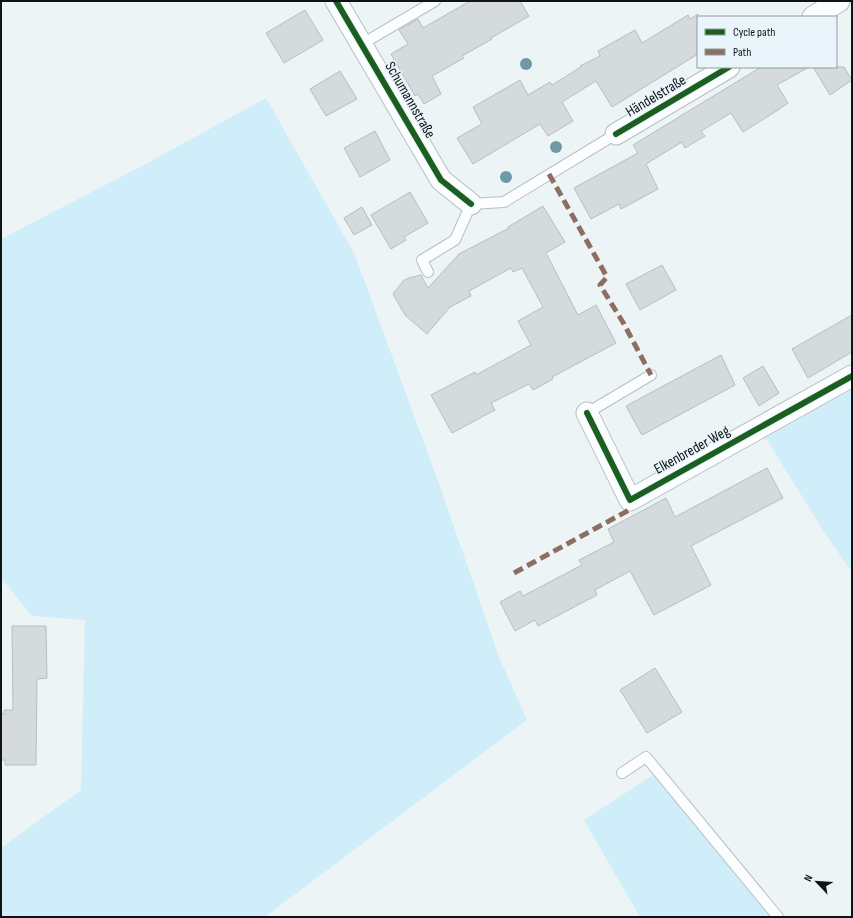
<svg xmlns="http://www.w3.org/2000/svg" width="853" height="918" font-family="'Sofia Sans Condensed',sans-serif">
<style>
.green{fill:#cfeefa}
.building{fill:#d5dadc;stroke:#b8bec0}
.lines{fill:none;stroke-linecap:round;stroke-linejoin:round}
.service-casing{stroke:#b9bfc1;stroke-width:12}
.minor-casing{stroke:#b9bfc1;stroke-width:23}
.service{stroke:#fcfdfe;stroke-width:10}
.minor{stroke:#fcfdfe;stroke-width:21}
.quiet{stroke:#8d6e63;stroke-width:5;stroke-dasharray:10 5;stroke-linecap:butt}
.cycleway-casing{stroke:#e9f5fa;stroke-width:8}
.cycleway{stroke:#1b5e20;stroke-width:6}
.tree{fill:#6f99a6}
.labels{text-anchor:middle;dominant-baseline:central;stroke-width:3.5;stroke-linejoin:round;paint-order:stroke}
.street-label{font-size:15px;fill:#0f1315;stroke:#e9f5fa}
</style>
<rect width="100%" height="100%" fill="#edf4f6"/>
<g class="green">
<path d="M266,98L355,255L442,492L499,657L527,720L265,917H1V848L81,790L85,620L32,616L1,578V239L142,166Z"/>
<path d="M852,389V572L824,532L766,438Z"/>
<path d="M653,775L772,917H640L584,820Z"/>
</g>
<g class="building">
<path d="M470,1H520L529,16L491,38L492,39L462,56L464,58L432,76L441,94L424,104L418,94L415,96L391,54L408,44L399,30L418,19L423,28Z"/>
<path d="M305,10L323,40L284,63L266,33Z"/>
<path d="M698,14V54L612,107L596,81L562,102L573,121L548,136L540,124L473,164L457,138L482,124L473,107L520,80L528,95L550,82L552,85L581,67L580,66L600,56L598,51L635,30L642,43L688,15L690,19Z"/>
<path d="M761,67H809L777,85L788,103L778,110L743,132L731,113L701,131L705,136L685,148L682,142L646,164L658,189L621,209L619,204L591,219L574,188L638,153L633,145Z"/>
<path d="M813,67H844L852,80L830,95Z"/>
<path d="M340,71L357,99L326,116L310,89Z"/>
<path d="M375,131L390,160L360,177L344,148Z"/>
<path d="M410,192L428,223L404,237L406,240L391,249L371,215Z"/>
<path d="M543,206L565,242L546,253L578,315L596,305L616,343L552,377L553,379L533,390L529,384L491,403L495,410L452,433L431,395L475,372L476,375L531,345L518,321L543,307L522,268L513,272L511,268L469,291L471,296L450,307L427,334L405,315L393,294L404,280L409,278L421,275L428,288L459,254L509,228L508,227Z"/>
<path d="M362,207L372,225L354,235L344,218Z"/>
<path d="M662,265L676,290L640,310L626,284Z"/>
<path d="M852,315V352L808,378L792,349Z"/>
<path d="M721,355L735,385L642,435L626,406Z"/>
<path d="M763,366L779,393L759,406L743,378Z"/>
<path d="M767,468L783,498L691,546L711,585L654,615L630,571L595,590L597,595L538,626L535,620L515,631L500,602L520,591L523,596L582,565L579,560L614,542L608,529L666,498L675,517Z"/>
<path d="M12,626H46L47,678L37,679L36,765H5V760H1V714H4V710H13Z"/>
<path d="M655,668L682,712L647,733L620,690Z"/>
</g>
<g class="lines">
<g class="service-casing">
<g id="service">
<path d="M362,44L435,1"/>
<path d="M428,272L422,260L455,240L471,204L504,202L616,134"/>
<path d="M587,413L651,375"/>
<path d="M622,773L646,757L778,917"/>
</g>
</g>
<g class="minor-casing">
<g id="minor">
<path d="M336,1L441,180L471,204"/>
<path d="M813,17L839,1"/>
<path d="M616,134L729,67"/>
<path d="M587,413L630,500L852,376"/>
</g>
</g>
<use href="#service" class="service"/>
<use href="#minor" class="minor"/>
<g class="quiet">
<path d="M549,174L607,277L600,285L624,324L651,375"/>
<path d="M514,573L631,509"/>
</g>
<g class="cycleway-casing">
<g id="cycleway">
<path d="M336,1L441,180L471,204"/>
<path d="M616,134L729,67"/>
<path d="M587,413L630,500L852,376"/>
</g>
</g>
<use href="#cycleway" class="cycleway"/>
</g>
<g class="tree">
<circle cx="526" cy="64" r="6"/>
<circle cx="556" cy="147" r="6"/>
<circle cx="506" cy="177" r="6"/>
</g>
<g class="labels">
<g class="street-label">
<text transform="translate(656 96) rotate(-31)">Händelstraße</text>
<text transform="translate(410 100) rotate(60)">Schumannstraße</text>
<text transform="translate(692 450) rotate(-29)">Elkenbreder Weg</text>
</g>
</g>
<rect width="853" height="918" fill="none" stroke="#0f1315" stroke-width="4"/>
<rect x="697" y="16" width="140" height="52" fill="#e9f5fa" stroke="#929b9e"/>
<rect x="705" y="29" width="20" height="6" fill="#1b5e20" stroke="#929b9e"/>
<text x="733" y="36" font-size="12" fill="#0f1315">Cycle path</text>
<rect x="705" y="49" width="20" height="6" fill="#8d6e63" stroke="#929b9e"/>
<text x="733" y="56" font-size="12" fill="#0f1315">Path</text>
<g transform="translate(817 882) rotate(295)" stroke="#e9f5fa" stroke-width="3" paint-order="stroke">
<path d="M0-3L7 15L0 10L-7 15Z" fill="#0f1315"/>
<text y="-6" font-size="11" font-weight="bold" text-anchor="middle" fill="#0f1315">N</text>
</g>
</svg>
